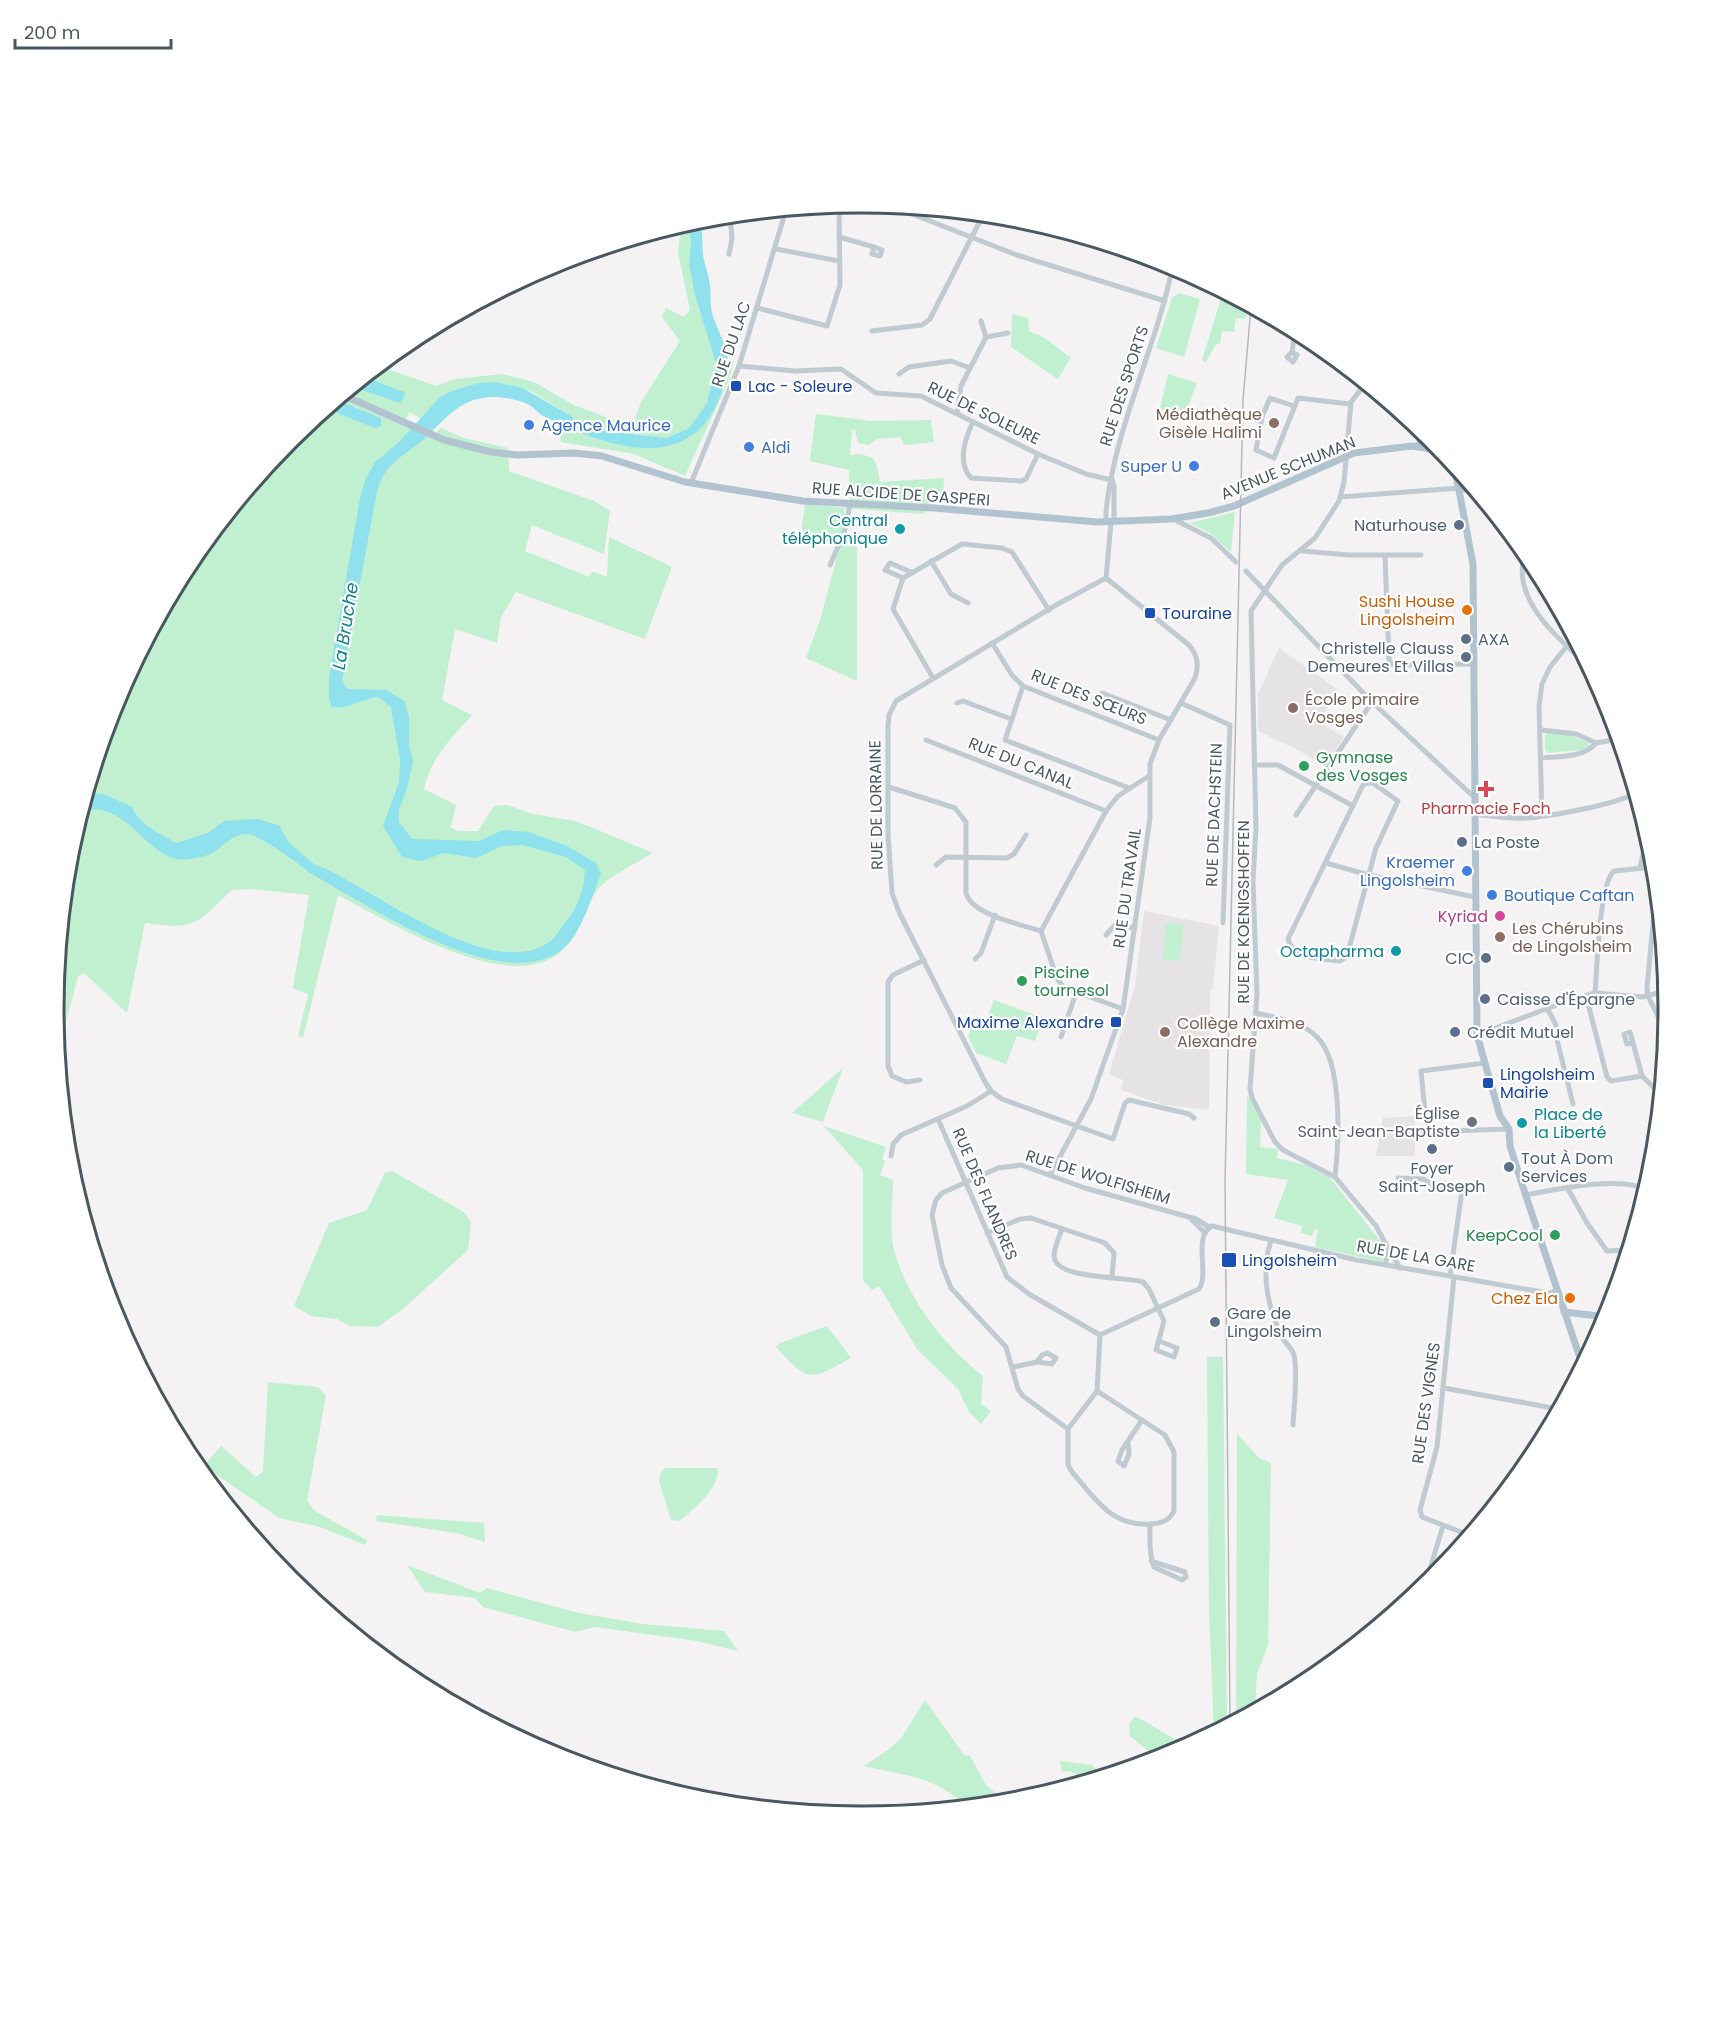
<svg xmlns="http://www.w3.org/2000/svg" width="1722" height="2019" font-family="Poppins,sans-serif">
<style>
.education{fill:#e5e3e4}
.green{fill:#c1f0d0}
.water{fill:#8ee1ed}
.lines{fill:none;stroke-linecap:round;stroke-linejoin:round}
.minor{stroke:#c0cad1;stroke-width:5}
.major{stroke:#b2c3d0;stroke-width:7}
.rail{stroke:#b4b7bc;stroke-width:1.5}
.transit-dot{fill:#1a4fb4;stroke:#fff;stroke-width:2}
.education-dot{fill:#8d6e63;stroke:#fff;stroke-width:2}
.shop-dot{fill:#3f7fe0;stroke:#fff;stroke-width:2}
.service-dot{fill:#5c6f8a;stroke:#fff;stroke-width:2}
.culture-dot{fill:#0f9aa8;stroke:#fff;stroke-width:2}
.food-dot{fill:#e8710a;stroke:#fff;stroke-width:2}
.leisure-dot{fill:#2e9e5b;stroke:#fff;stroke-width:2}
.health-dot{fill:#e0444e;stroke:#fff;stroke-width:2}
.hotel-dot{fill:#d1479c;stroke:#fff;stroke-width:2}
.worship-dot{fill:#6b7280;stroke:#fff;stroke-width:2}
.labels{text-anchor:middle;dominant-baseline:central;stroke-width:4.5;stroke-linejoin:round;paint-order:stroke}
.street-label{font-size:16px;fill:#495760;stroke:#fff}
.transit-label{font-size:16px;fill:#164399;stroke:#fff;text-anchor:start}
.education-label{font-size:16px;fill:#785e54;stroke:#fff;text-anchor:start}
.shop-label{font-size:16px;fill:#366cbe;stroke:#fff;text-anchor:start}
.culture-label{font-size:16px;fill:#0d838f;stroke:#fff;text-anchor:end}
.service-label{font-size:16px;fill:#4e5e75;stroke:#fff;text-anchor:start}
.food-label{font-size:16px;fill:#c56008;stroke:#fff;text-anchor:end}
.leisure-label{font-size:16px;fill:#27864d;stroke:#fff;text-anchor:start}
.health-label{font-size:16px;fill:#be3a42;stroke:#fff}
.hotel-label{font-size:16px;fill:#b23c85;stroke:#fff;text-anchor:end}
.worship-label{font-size:16px;fill:#5b616d;stroke:#fff;text-anchor:end}
.water-label{font-size:18px;font-style:italic;fill:#0d7f90;stroke:#fff}
.rim{fill:none;stroke:#495760;stroke-width:3}
</style>
<rect width="100%" height="100%" fill="#f4f2f2"/>
<g class="education">
<path d="M1279,648L1337,689L1320,722L1344,737L1325,767L1304,753L1258,731V694Z"/>
<path d="M1144,911L1219,926L1213,988L1210,991L1209,1110L1164,1105L1121,1090L1123,1080L1109,1074L1135,986Z"/>
<path d="M1415,1116V1156H1376L1383,1118Z"/>
</g>
<g class="green">
<path d="M687,223L691,241L689,265L695,295L716,364L707,403L689,428L666,438L585,429L571,416L531,391L495,382L452,391L420,418L409,412L404,424L431,438L441,428L463,438L508,448L509,471L594,501L610,511L604,554L532,525L525,551L589,577L592,571L607,577L609,537L672,567L645,639L516,592L501,617L497,643L455,629L442,700L472,715C451,739 431,757 424,789L456,805L451,827L457,831H478L494,806L507,805L533,814L576,821L653,853C638,862 610,876 599,888C584,904 584,932 562,951C510,998 388,921 338,895L303,1038L298,1036L308,994L293,988L309,895L252,889L232,890C195,925 197,930 145,923L127,1013L84,973L78,977L58,1051L54,1009L70,852L116,700L190,561L291,439L379,366L436,386L455,379L502,374L534,382L574,405L624,424L634,422L641,402L680,341L662,317L666,308L684,317L690,310L678,252L681,225Z"/>
<path d="M1223,292L1247,305L1246,319L1236,318L1234,332L1222,331L1220,344H1216L1206,362L1202,360Z"/>
<path d="M1179,293L1200,299L1184,357L1156,348L1172,298Z"/>
<path d="M1012,314L1028,318L1029,331L1045,338L1071,358L1058,379L1011,347Z"/>
<path d="M729,359L734,361L729,380L685,476L634,454L561,442L558,423C615,448 686,473 717,399C722,385 727,373 729,359Z"/>
<path d="M1168,374L1197,383L1183,420L1159,413Z"/>
<path d="M816,414L871,421L931,420L934,442L904,445L900,437L877,439L869,445L858,443L855,430H852L850,455L859,454L872,457L877,466L880,482L944,478L943,498L922,514L844,508V541L857,542V681L806,658L821,617L840,545L801,534L805,504L844,508L853,494L849,483V470L810,461Z"/>
<path d="M1235,512L1231,552L1210,533L1190,523Z"/>
<path d="M1548,732L1572,736L1589,743V746L1581,750L1548,753L1545,750V736Z"/>
<path d="M1166,923L1183,924L1180,961L1163,960Z"/>
<path d="M994,1000L1043,1018L1035,1041L1017,1036L1006,1064L976,1053L968,1036L974,1018L986,1021Z"/>
<path d="M843,1068L823,1122L792,1113Z"/>
<path d="M1247,1095L1261,1120L1260,1147L1278,1149L1277,1158L1306,1165L1330,1178L1382,1243L1383,1262L1315,1247L1318,1229L1314,1230L1312,1236L1301,1233L1302,1226L1274,1218L1288,1180L1246,1174Z"/>
<path d="M824,1126L886,1147L882,1159L885,1161L880,1175L893,1180C893,1199 889,1232 894,1250C908,1300 943,1344 983,1376L981,1404L991,1411L981,1424L969,1412L958,1389L917,1349L879,1286L872,1290L863,1280V1170Z"/>
<path d="M392,1171L464,1212L471,1222L468,1250L404,1308L378,1327L350,1326L337,1319L311,1316L294,1306L329,1223L367,1210L385,1173Z"/>
<path d="M827,1326L851,1358C809,1381 809,1383 776,1347L778,1344Z"/>
<path d="M1207,1357H1223L1227,1725L1214,1732L1209,1612Z"/>
<path d="M268,1382L318,1387L326,1395L307,1501L315,1511L367,1540L365,1545L320,1527L279,1518L204,1466L221,1446L256,1477L263,1471Z"/>
<path d="M1237,1434L1259,1458L1271,1463L1268,1645L1257,1674L1255,1710L1236,1719Z"/>
<path d="M665,1468H718C720,1488 693,1510 679,1521L671,1520L659,1481L661,1472Z"/>
<path d="M377,1515L484,1523L485,1542L456,1533L376,1521Z"/>
<path d="M407,1565L480,1593L487,1588L579,1613L643,1624L724,1631L738,1651L697,1641L595,1627L575,1632L483,1607L475,1598L425,1592Z"/>
<path d="M925,1700L964,1755L970,1756L986,1785L1005,1801L966,1806C933,1775 905,1776 864,1766L888,1750L902,1737Z"/>
<path d="M1135,1716L1187,1746L1158,1759L1130,1736L1129,1725Z"/>
<path d="M1060,1761L1092,1765L1101,1776L1087,1780L1069,1771L1062,1772Z"/>
</g>
<g class="water">
<path d="M701,219C702,231 702,243 703,255C705,266 709,275 710,286C711,295 710,305 712,313C718,334 732,351 727,374C703,479 617,452 545,417C539,414 536,410 531,406C523,401 506,397 496,397C463,396 448,416 427,436C404,458 384,460 376,496L342,682L348,689L386,690L404,701L409,716V745L413,761L407,789L399,810V822L412,839L479,841L503,830L528,832L567,846L596,863L601,874C591,898 581,938 557,953C495,992 366,904 310,873C301,865 263,838 252,835C235,830 225,846 212,853C206,857 183,861 176,859C139,848 126,801 82,811L87,793L104,794L132,807C137,823 162,835 176,843L208,833L224,821L258,819L280,826C287,845 300,851 314,864C370,885 489,984 549,942C554,939 558,933 561,928C576,911 584,893 585,870L566,857L522,845L502,846L476,858L444,853L421,861L402,857L383,826L399,782L400,760L391,707L378,697C360,699 351,709 332,707L329,698V677L360,498L366,478L375,462L398,443L439,398L452,391L479,383L495,382L523,388L571,416L586,429L666,438L689,428L707,403L716,364L695,295L689,265L691,241L687,223Z"/>
<path d="M365,377L406,393L400,403L353,387Z"/>
<path d="M337,400L381,418V426L375,428L327,409Z"/>
</g>
<g class="lines">
<g class="minor">
<path d="M889,205L1017,255L1165,301"/>
<path d="M839,237L874,247L872,254L880,256L882,250L874,247"/>
<path d="M776,249L839,261"/>
<path d="M729,254L732,238L730,215"/>
<path d="M758,308L827,326L840,285L839,205"/>
<path d="M872,331L922,325L930,319L983,215"/>
<path d="M986,337L1008,333"/>
<path d="M1292,352L1297,355L1293,362L1287,357L1292,352L1295,331"/>
<path d="M739,366L795,371L841,369L876,393L921,396L1038,454L1086,474L1112,480"/>
<path d="M899,374L909,367L951,361L970,368"/>
<path d="M1365,384L1351,402L1344,482L1339,501L1315,538L1282,565L1251,611L1256,828L1253,880L1257,994L1250,1089L1252,1098L1275,1142L1283,1150L1335,1177L1376,1226L1389,1250"/>
<path d="M1294,406L1270,398L1262,417L1256,450L1274,458L1298,398L1350,404"/>
<path d="M957,413L961,386L986,337L981,321"/>
<path d="M973,422C965,438 957,463 971,478L1021,481L1026,479L1038,454"/>
<path d="M691,483L739,366L786,210"/>
<path d="M1340,497L1459,488L1478,495"/>
<path d="M1173,519L1211,538L1236,562"/>
<path d="M1110,522L1106,519V511C1115,426 1156,349 1173,265"/>
<path d="M1302,551L1349,555H1421"/>
<path d="M1525,552C1510,598 1556,637 1587,664"/>
<path d="M1385,556L1389,660L1393,665L1474,664"/>
<path d="M931,561L951,594L968,603"/>
<path d="M830,565L844,533L850,505"/>
<path d="M1246,571L1372,702L1474,797"/>
<path d="M903,578L885,570L890,563L911,572"/>
<path d="M1106,578L1056,605L896,701L889,715L888,726V834L892,893L899,912L985,1082L991,1091L1002,1099L1113,1139L1125,1103L1129,1100L1189,1114L1194,1118"/>
<path d="M1106,578L1111,523L1114,519V486L1112,480"/>
<path d="M992,643L1012,675L1023,686L1159,740"/>
<path d="M933,678L893,609L903,578L962,544L1002,548L1012,552L1049,610"/>
<path d="M1023,686L1005,740L1129,788"/>
<path d="M1102,693L1171,720"/>
<path d="M957,703L963,701L1011,719"/>
<path d="M1181,703L1230,725L1223,923"/>
<path d="M1542,730L1576,734L1596,743L1618,739"/>
<path d="M926,740L1106,811"/>
<path d="M1542,758C1560,756 1583,758 1596,743"/>
<path d="M1254,765H1278L1353,806"/>
<path d="M1368,783H1373L1398,801L1376,848L1347,956L1340,961C1322,958 1293,961 1288,939L1363,785Z"/>
<path d="M889,787L955,808L966,822V893C972,915 1020,924 1041,931L1057,978L1063,987L1123,1009"/>
<path d="M1474,814C1491,816 1509,819 1526,818C1546,817 1620,804 1634,793"/>
<path d="M1296,815L1372,702"/>
<path d="M1542,816L1539,706L1542,684L1550,667L1567,646"/>
<path d="M1326,863L1369,875L1475,897"/>
<path d="M936,865L946,857L1007,858L1014,854L1026,835"/>
<path d="M1640,868L1647,835"/>
<path d="M1656,891L1647,988L1648,996L1666,1033"/>
<path d="M1041,931L1106,811L1118,796L1149,776"/>
<path d="M1106,935L1115,925L1135,928"/>
<path d="M975,959L981,953L995,915"/>
<path d="M1595,993C1597,971 1599,883 1614,871L1654,867"/>
<path d="M1586,996L1607,1077L1611,1081L1642,1076L1660,1094"/>
<path d="M1547,1008L1556,1025V1036L1573,1104"/>
<path d="M1256,1013C1277,1018 1301,1021 1317,1037C1343,1062 1339,1141 1335,1177"/>
<path d="M1630,1032L1633,1043L1627,1044L1624,1034Z"/>
<path d="M1477,1035L1562,1003L1595,993L1642,997L1666,991"/>
<path d="M1061,1037L1076,993"/>
<path d="M1633,1043L1642,1076"/>
<path d="M920,1080L906,1082L892,1076L888,1066V982L893,975L924,960"/>
<path d="M1425,1112L1421,1071L1485,1063"/>
<path d="M938,1119L1007,1277L1029,1294L1100,1335"/>
<path d="M1420,1132L1509,1129"/>
<path d="M891,1156L893,1144L901,1135L967,1106L991,1091"/>
<path d="M1050,1175L1091,1099L1123,1009L1150,818V764L1159,740L1195,678C1199,665 1198,656 1189,645L1106,578"/>
<path d="M1398,1178L1423,1179L1436,1187L1462,1191L1450,1276"/>
<path d="M1568,1189L1587,1223L1607,1251L1627,1250"/>
<path d="M1525,1195C1558,1189 1615,1176 1646,1189"/>
<path d="M1191,1219L1205,1233"/>
<path d="M1062,1229C1059,1237 1054,1248 1054,1256C1055,1280 1125,1276 1143,1282L1149,1289L1164,1321L1156,1350L1174,1357L1177,1348L1159,1341"/>
<path d="M987,1233L1020,1219L1031,1218L1105,1243L1114,1253L1112,1277"/>
<path d="M1271,1241C1260,1272 1268,1312 1284,1340C1287,1345 1293,1350 1294,1355C1298,1374 1294,1406 1293,1425"/>
<path d="M1385,1265L1389,1250L1400,1268"/>
<path d="M1454,1277L1437,1447L1420,1510L1422,1517L1469,1535"/>
<path d="M1013,1367L1037,1362L1052,1364L1056,1358L1047,1353L1042,1355L1037,1362"/>
<path d="M1444,1388L1558,1409"/>
<path d="M1097,1391L1165,1435L1174,1452V1511C1169,1521 1162,1523 1151,1524C1111,1527 1096,1499 1072,1472L1068,1465V1429L1023,1396L1018,1389L1006,1347L951,1288L942,1265L932,1215L936,1200L942,1193L998,1168L1021,1165L1085,1188L1196,1219L1209,1227"/>
<path d="M1068,1429L1097,1391L1100,1335L1199,1289C1210,1272 1192,1237 1212,1226L1357,1260L1548,1293L1557,1291"/>
<path d="M1128,1443L1129,1454L1124,1466L1118,1461L1122,1450L1142,1420"/>
<path d="M1150,1524C1150,1539 1149,1554 1154,1567L1182,1580L1186,1577L1185,1572L1151,1561"/>
<path d="M1425,1585L1443,1526"/>
<path d="M1402,1604L1409,1589L1416,1586L1422,1588"/>
</g>
<g class="major">
<path d="M343,395L444,440L491,452L517,455L574,453L602,456L685,482L803,501L934,508L1097,522L1171,519L1208,513L1234,506L1354,453L1412,446L1437,450"/>
<path d="M1418,445L1433,440"/>
<path d="M1437,447L1440,454L1447,458"/>
<path d="M1450,461L1457,480L1473,564L1477,1035L1500,1116L1509,1129L1510,1146L1522,1184L1582,1364"/>
<path d="M1564,1312L1607,1317"/>
</g>
<path class="rail" d="M1230,1723L1225,1182L1243,400L1251,307"/>
</g>
<g class="transit-dot">
<rect x="730" y="380" width="12" height="12" rx="3"/>
<rect x="1144" y="607" width="12" height="12" rx="3"/>
<rect x="1110" y="1016" width="12" height="12" rx="3"/>
<rect x="1482" y="1077" width="12" height="12" rx="3"/>
<rect x="1221" y="1252" width="16" height="16" rx="3"/>
</g>
<g class="education-dot">
<circle cx="1274" cy="423" r="6"/>
<circle cx="1293" cy="708" r="6"/>
<circle cx="1500" cy="937" r="6"/>
<circle cx="1165" cy="1032" r="6"/>
</g>
<g class="shop-dot">
<circle cx="529" cy="425" r="6"/>
<circle cx="749" cy="447" r="6"/>
<circle cx="1194" cy="466" r="6"/>
<circle cx="1467" cy="871" r="6"/>
<circle cx="1492" cy="895" r="6"/>
</g>
<g class="service-dot">
<circle cx="1459" cy="525" r="6"/>
<circle cx="1466" cy="639" r="6"/>
<circle cx="1466" cy="657" r="6"/>
<circle cx="1462" cy="842" r="6"/>
<circle cx="1486" cy="958" r="6"/>
<circle cx="1485" cy="999" r="6"/>
<circle cx="1455" cy="1032" r="6"/>
<circle cx="1432" cy="1149" r="6"/>
<circle cx="1509" cy="1167" r="6"/>
<circle cx="1215" cy="1322" r="6"/>
</g>
<g class="culture-dot">
<circle cx="900" cy="529" r="6"/>
<circle cx="1396" cy="951" r="6"/>
<circle cx="1522" cy="1123" r="6"/>
</g>
<g class="food-dot">
<circle cx="1467" cy="610" r="6"/>
<circle cx="1570" cy="1298" r="6"/>
</g>
<g class="leisure-dot">
<circle cx="1304" cy="766" r="6"/>
<circle cx="1022" cy="981" r="6"/>
<circle cx="1555" cy="1235" r="6"/>
</g>
<path class="health-dot" d="M1483 780h6v6h6v6h-6v6h-6v-6h-6v-6h6z"/>
<circle class="hotel-dot" cx="1500" cy="916" r="6"/>
<circle class="worship-dot" cx="1472" cy="1122" r="6"/>
<g class="labels">
<g class="street-label">
<text transform="translate(731 344) rotate(-71)">RUE DU LAC</text>
<text transform="translate(1124 386) rotate(-72)">RUE DES SPORTS</text>
<text transform="translate(984 413) rotate(26)">RUE DE SOLEURE</text>
<text transform="translate(1288 468) rotate(-22)">AVENUE SCHUMAN</text>
<text transform="translate(901 494) rotate(4)">RUE ALCIDE DE GASPERI</text>
<text transform="translate(1089 697) rotate(22)">RUE DES SŒURS</text>
<text transform="translate(1021 763) rotate(22)">RUE DU CANAL</text>
<text transform="translate(876 805) rotate(-91)">RUE DE LORRAINE</text>
<text transform="translate(1214 815) rotate(-88)">RUE DE DACHSTEIN</text>
<text transform="translate(1127 888) rotate(-82)">RUE DU TRAVAIL</text>
<text transform="translate(1243 912) rotate(-90)">RUE DE KOENIGSHOFFEN</text>
<text transform="translate(1098 1177) rotate(17)">RUE DE WOLFISHEIM</text>
<text transform="translate(985 1194) rotate(67)">RUE DES FLANDRES</text>
<text transform="translate(1416 1256) rotate(10)">RUE DE LA GARE</text>
<text transform="translate(1426 1403) rotate(-82)">RUE DES VIGNES</text>
</g>
<g class="transit-label">
<text x="748" y="386">Lac - Soleure</text>
<text x="1162" y="613">Touraine</text>
<text x="1104" y="1022" text-anchor="end">Maxime Alexandre</text>
<text x="1500" y="1074">Lingolsheim<tspan x="1500" dy="18">Mairie</tspan></text>
<text x="1242" y="1260">Lingolsheim</text>
</g>
<g class="education-label">
<text x="1262" y="414" text-anchor="end">Médiathèque<tspan x="1262" dy="18">Gisèle Halimi</tspan></text>
<text x="1305" y="699">École primaire<tspan x="1305" dy="18">Vosges</tspan></text>
<text x="1512" y="928">Les Chérubins<tspan x="1512" dy="18">de Lingolsheim</tspan></text>
<text x="1177" y="1023">Collège Maxime<tspan x="1177" dy="18">Alexandre</tspan></text>
</g>
<g class="shop-label">
<text x="541" y="425">Agence Maurice</text>
<text x="761" y="447">Aldi</text>
<text x="1182" y="466" text-anchor="end">Super U</text>
<text x="1455" y="862" text-anchor="end">Kraemer<tspan x="1455" dy="18">Lingolsheim</tspan></text>
<text x="1504" y="895">Boutique Caftan</text>
</g>
<g class="culture-label">
<text x="888" y="520">Central<tspan x="888" dy="18">téléphonique</tspan></text>
<text x="1384" y="951">Octapharma</text>
<text x="1534" y="1114" text-anchor="start">Place de<tspan x="1534" dy="18">la Liberté</tspan></text>
</g>
<g class="service-label">
<text x="1447" y="525" text-anchor="end">Naturhouse</text>
<text x="1478" y="639">AXA</text>
<text x="1454" y="648" text-anchor="end">Christelle Clauss<tspan x="1454" dy="18">Demeures Et Villas</tspan></text>
<text x="1474" y="842">La Poste</text>
<text x="1474" y="958" text-anchor="end">CIC</text>
<text x="1497" y="999">Caisse d'Épargne</text>
<text x="1467" y="1032">Crédit Mutuel</text>
<text x="1521" y="1158">Tout À Dom<tspan x="1521" dy="18">Services</tspan></text>
<text x="1432" y="1168" text-anchor="middle">Foyer<tspan x="1432" dy="18">Saint-Joseph</tspan></text>
<text x="1227" y="1313">Gare de<tspan x="1227" dy="18">Lingolsheim</tspan></text>
</g>
<g class="food-label">
<text x="1455" y="601">Sushi House<tspan x="1455" dy="18">Lingolsheim</tspan></text>
<text x="1558" y="1298">Chez Ela</text>
</g>
<g class="leisure-label">
<text x="1316" y="757">Gymnase<tspan x="1316" dy="18">des Vosges</tspan></text>
<text x="1034" y="972">Piscine<tspan x="1034" dy="18">tournesol</tspan></text>
<text x="1543" y="1235" text-anchor="end">KeepCool</text>
</g>
<g class="health-label">
<text x="1486" y="808">Pharmacie Foch</text>
</g>
<g class="hotel-label">
<text x="1488" y="916">Kyriad</text>
</g>
<g class="worship-label">
<text x="1460" y="1113">Église<tspan x="1460" dy="18">Saint-Jean-Baptiste</tspan></text>
</g>
<g class="water-label">
<text transform="translate(345 626) rotate(-81)">La Bruche</text>
</g>
</g>
<path d="M0 0H1722V2019H0ZM860 213H862A796 796 0 0 1 1658 1009V1010A796 796 0 0 1 862 1806H860A796 796 0 0 1 64 1010V1009A796 796 0 0 1 860 213Z" fill="#fff" fill-rule="evenodd"/>
<path class="rim" d="M860 213H862A796 796 0 0 1 1658 1009V1010A796 796 0 0 1 862 1806H860A796 796 0 0 1 64 1010V1009A796 796 0 0 1 860 213Z"/>
<path d="M15 39v9h156v-9" fill="none" stroke="#495760" stroke-width="3"/>
<text x="24" y="39" font-size="18" fill="#495760" stroke="#ffffff" stroke-width="4.5" paint-order="stroke">200 m</text>
</svg>
